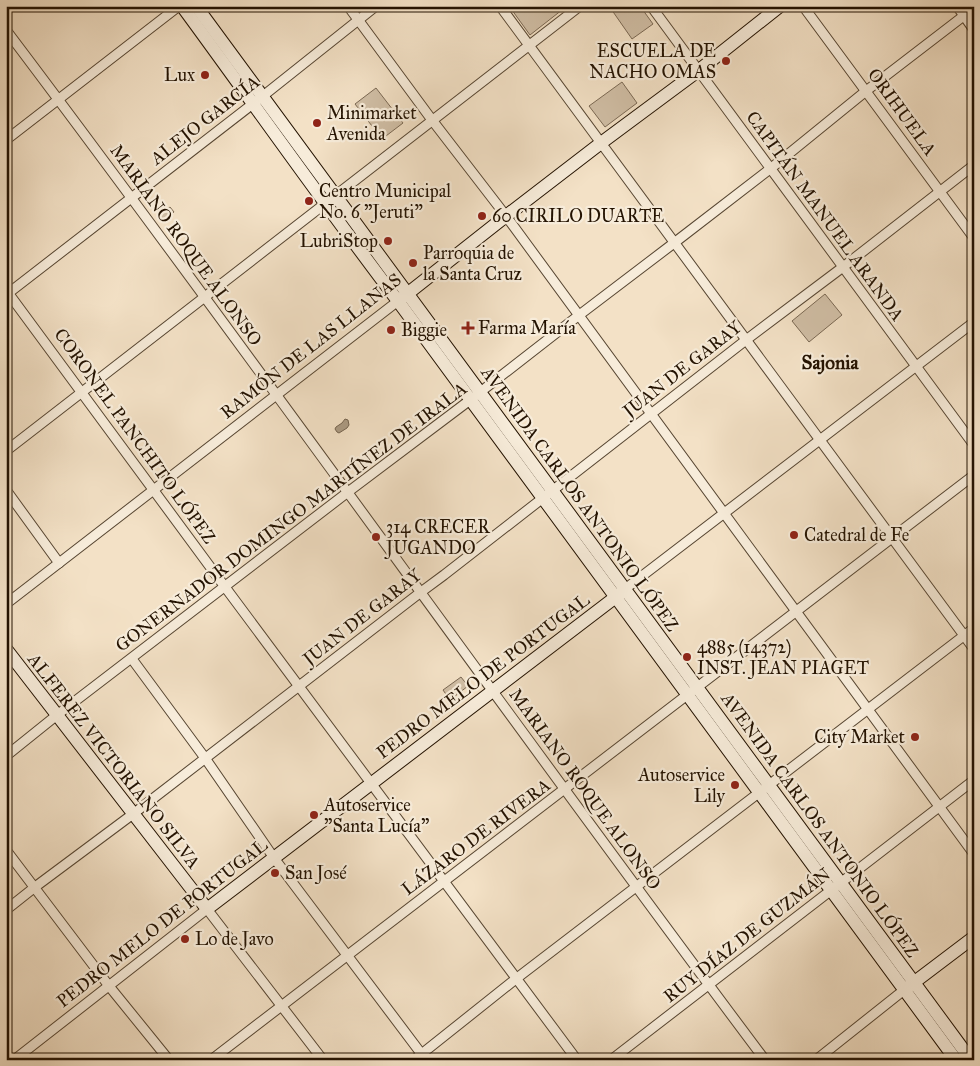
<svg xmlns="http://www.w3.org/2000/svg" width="980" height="1066" font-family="'IM FELL Great Primer',serif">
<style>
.green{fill:#d0bea5;stroke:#7a6853}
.water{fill:#ac9b83;stroke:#75644f}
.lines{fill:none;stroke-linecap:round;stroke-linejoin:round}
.street-casing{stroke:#574632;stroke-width:11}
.secondary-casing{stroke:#231201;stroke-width:14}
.street{stroke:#f7ecda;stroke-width:9}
.secondary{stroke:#f7ecda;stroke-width:12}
.poi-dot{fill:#8f2418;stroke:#f7ecda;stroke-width:2}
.labels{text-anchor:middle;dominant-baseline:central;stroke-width:4.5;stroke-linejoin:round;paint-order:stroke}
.poi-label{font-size:18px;fill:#231201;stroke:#f7ecda;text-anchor:start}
.street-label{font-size:18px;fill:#231201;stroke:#f7ecda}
.neighbourhood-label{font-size:19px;font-weight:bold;fill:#231201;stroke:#f7ecda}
</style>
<rect width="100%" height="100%" fill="#f3e1c6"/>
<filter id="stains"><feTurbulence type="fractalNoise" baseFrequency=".004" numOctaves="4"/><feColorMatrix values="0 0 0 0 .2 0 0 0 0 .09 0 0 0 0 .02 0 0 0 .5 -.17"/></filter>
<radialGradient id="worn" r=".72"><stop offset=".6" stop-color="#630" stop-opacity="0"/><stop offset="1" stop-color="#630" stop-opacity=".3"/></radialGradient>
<g class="green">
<path d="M509,6H567L530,35Z"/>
<path d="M609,6H640L653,24L632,39Z"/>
<path d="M622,82L637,103L605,127L589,106Z"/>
<path d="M376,88L403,123L382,139L355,104Z"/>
<path d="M170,207L174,212L161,221L158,216Z"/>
<path d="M825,294L842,315L809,342L792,321Z"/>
<path d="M461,677L468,686L450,700L443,690Z"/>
</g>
<path class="water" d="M345,419L348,420L349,425L347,428L339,433L337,432L335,429L336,427L342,423Z"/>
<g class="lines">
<g class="street-casing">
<g id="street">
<path d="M348,6L432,120L506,216L974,854"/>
<path d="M500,6L974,649"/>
<path d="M651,6L974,445"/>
<path d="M803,6L974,238"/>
<path d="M957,6L974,30"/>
<path d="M6,30C263,370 509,719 765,1060"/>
<path d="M6,140L179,6"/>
<path d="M6,290L225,587L577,1060"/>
<path d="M6,295L263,96L376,6"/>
<path d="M6,451L580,6"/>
<path d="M6,490L59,563"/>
<path d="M625,589L974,322"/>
<path d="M6,604L398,301"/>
<path d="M132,659L205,758L274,858L426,1060"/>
<path d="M6,756L57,715L348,492L470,400L578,316L674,243L770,169L866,91L974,8"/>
<path d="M6,850L109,986L169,1060"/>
<path d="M6,910L35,887L133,814L421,592L444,575L746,340L843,267L974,165"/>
<path d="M6,1058L7,1060"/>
<path d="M14,1060L207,909L323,1060"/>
<path d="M211,1060L974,475"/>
<path d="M414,1060L517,978L974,628"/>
<path d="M611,1060L974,780"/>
<path d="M816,1060L904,990"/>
</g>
</g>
<g class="secondary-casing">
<g id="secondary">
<path d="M182,6C254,104 324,204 398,301L956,1060"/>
<path d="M196,6L971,1060"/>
<path d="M402,298L506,216L601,143L698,71L780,6"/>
<path d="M6,649L207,909L621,593"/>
<path d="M908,987L974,937"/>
</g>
</g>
<use href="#street" class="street"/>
<use href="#secondary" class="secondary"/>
</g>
<g class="poi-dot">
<circle cx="726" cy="61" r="5"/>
<circle cx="205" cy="75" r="5"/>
<circle cx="317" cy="123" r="5"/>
<circle cx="309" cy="201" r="5"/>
<circle cx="482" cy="216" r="5"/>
<circle cx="388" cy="241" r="5"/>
<circle cx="413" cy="263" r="5"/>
<path d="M465.5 320.5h5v5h5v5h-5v5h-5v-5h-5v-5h5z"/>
<circle cx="391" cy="330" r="5"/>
<circle cx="794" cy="535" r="5"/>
<circle cx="376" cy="537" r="5"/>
<circle cx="687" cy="657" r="5"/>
<circle cx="915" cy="737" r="5"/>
<circle cx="735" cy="785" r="5"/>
<circle cx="314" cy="815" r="5"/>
<circle cx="275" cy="873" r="5"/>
<circle cx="185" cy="939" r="5"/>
</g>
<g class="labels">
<g class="poi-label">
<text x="716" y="51" text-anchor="end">ESCUELA DE<tspan x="716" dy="21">NACHO OMAS</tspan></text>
<text x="195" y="75" text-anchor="end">Lux</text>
<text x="327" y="113">Minimarket<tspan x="327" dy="21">Avenida</tspan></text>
<text x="319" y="191">Centro Municipal<tspan x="319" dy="21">No. 6 "Jeruti"</tspan></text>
<text x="492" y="216">60 CIRILO DUARTE</text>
<text x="378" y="241" text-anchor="end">LubriStop</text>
<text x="423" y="253">Parroquia de<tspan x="423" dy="21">la Santa Cruz</tspan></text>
<text x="478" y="328">Farma María</text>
<text x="401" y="330">Biggie</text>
<text x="386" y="527">314 CRECER<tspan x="386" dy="21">JUGANDO</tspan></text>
<text x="804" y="535">Catedral de Fe</text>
<text x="697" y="647">4885 (14372)<tspan x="697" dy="21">INST. JEAN PIAGET</tspan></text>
<text x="905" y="737" text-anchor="end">City Market</text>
<text x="725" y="775" text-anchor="end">Autoservice<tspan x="725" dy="21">Lily</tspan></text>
<text x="324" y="805">Autoservice<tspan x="324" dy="21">"Santa Lucía"</tspan></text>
<text x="285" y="873">San José</text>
<text x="195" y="939">Lo de Javo</text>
</g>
<g class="street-label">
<text transform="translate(902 112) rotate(54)">ORIHUELA</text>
<text transform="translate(205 120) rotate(-38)">ALEJO GARCÍA</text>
<text transform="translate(825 216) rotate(54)">CAPITÁN MANUEL ARANDA</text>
<text transform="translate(186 245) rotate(54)">MARIANO ROQUE ALONSO</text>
<text transform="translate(311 346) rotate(-38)">RAMÓN DE LAS LLANAS</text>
<text transform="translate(682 369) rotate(-38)">JUAN DE GARAY</text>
<text transform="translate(135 436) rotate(54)">CORONEL PANCHITO LÓPEZ</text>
<text transform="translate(580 499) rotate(54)">AVENIDA CARLOS ANTONIO LÓPEZ</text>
<text transform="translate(291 517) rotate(-37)">GONERNADOR DOMINGO MARTÍNEZ DE IRALA</text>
<text transform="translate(362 617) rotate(-38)">JUAN DE GARAY</text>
<text transform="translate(483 676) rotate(-37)">PEDRO MELO DE PORTUGAL</text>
<text transform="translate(114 761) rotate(52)">ALFEREZ VICTORIANO SILVA</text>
<text transform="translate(585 789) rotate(54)">MARIANO ROQUE ALONSO</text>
<text transform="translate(820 825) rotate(54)">AVENIDA CARLOS ANTONIO LÓPEZ</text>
<text transform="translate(476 837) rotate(-37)">LÁZARO DE RIVERA</text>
<text transform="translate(162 923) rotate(-38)">PEDRO MELO DE PORTUGAL</text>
<text transform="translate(747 935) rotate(-38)">RUY DÍAZ DE GUZMÁN</text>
</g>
<g class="neighbourhood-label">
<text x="830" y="362">Sajonia</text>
</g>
</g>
<rect width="980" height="1066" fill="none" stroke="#f3e1c6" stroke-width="25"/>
<rect x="8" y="8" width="965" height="1051" fill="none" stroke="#231201" stroke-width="2.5"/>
<rect x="12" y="12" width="955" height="1041" fill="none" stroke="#231201"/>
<rect width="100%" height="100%" filter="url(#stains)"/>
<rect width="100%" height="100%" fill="url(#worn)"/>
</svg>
